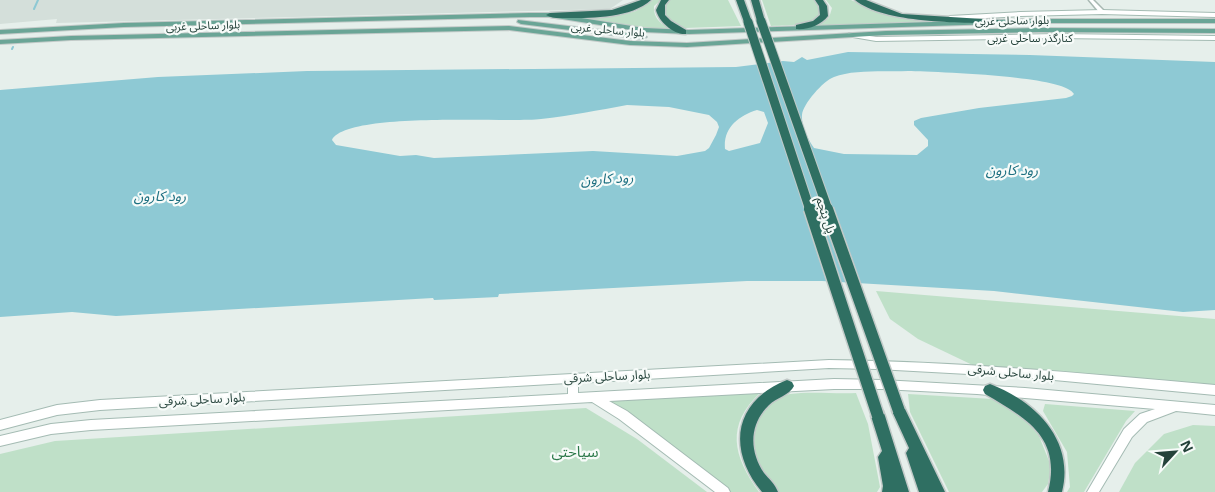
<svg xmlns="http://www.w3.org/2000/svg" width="1215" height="492" font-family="'Open Sans','Noto Sans Arabic',sans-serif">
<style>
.built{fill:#d4dfda}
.green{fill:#bfe0c8}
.water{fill:#8ec9d4;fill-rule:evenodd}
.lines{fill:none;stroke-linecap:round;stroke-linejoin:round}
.stream{stroke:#8ec9d4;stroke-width:2}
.street-casing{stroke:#a8b8b2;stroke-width:3}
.secondary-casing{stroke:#a4bbb3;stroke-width:2}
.primary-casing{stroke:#c2cac8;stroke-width:2}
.highway-casing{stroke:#c2cac8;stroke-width:3}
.street{fill:#fff;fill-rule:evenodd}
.secondary{fill:#fff;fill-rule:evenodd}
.primary{fill:#6aa596;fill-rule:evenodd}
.highway{fill:#2f6f62;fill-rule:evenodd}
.highway-bridge-far1-casing{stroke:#c2cac8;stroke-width:11;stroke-linecap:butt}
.highway-bridge-casing{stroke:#c2cac8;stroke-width:15;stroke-linecap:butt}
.highway-bridge-far1{stroke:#2f6f62;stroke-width:9}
.highway-bridge{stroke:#2f6f62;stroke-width:12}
.labels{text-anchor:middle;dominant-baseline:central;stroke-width:4.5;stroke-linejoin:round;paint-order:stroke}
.far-street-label{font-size:11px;fill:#24423a;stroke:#f7fbf9}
.street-label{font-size:12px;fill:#24423a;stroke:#f7fbf9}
.water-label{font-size:14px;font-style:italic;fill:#1c6f80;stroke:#f7fbf9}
.near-park-label{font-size:15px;fill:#2d7a4b;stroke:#f7fbf9}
</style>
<rect width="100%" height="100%" fill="#e6efeb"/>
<path class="built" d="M0,0H623L610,9L56,23L57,19L0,24Z"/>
<g class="green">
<path d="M653,0H661L654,6C653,19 662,25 673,30L611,24L570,16L626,14L636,11Z"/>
<path d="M670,0H728L741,26L685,28L677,26L664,18L663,7Z"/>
<path d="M762,0H819L824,10C811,27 791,25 771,26Z"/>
<path d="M826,0H851L880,13L894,17L939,21L813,26L829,18L832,8Z"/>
<path d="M876,291L1215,319V390L983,370L918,339L890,319Z"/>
<path d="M761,392C725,425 733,456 759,492H730L606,401Z"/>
<path d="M856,393L868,424L880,487L877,492H778C752,470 739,418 775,400C780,398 785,395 790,394C810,391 834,394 856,393Z"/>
<path d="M908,394L993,399L1022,415L1039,436L1051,466L1048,484L1042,492H949L910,412Z"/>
<path d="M1045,404L1135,411L1126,421L1084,492H1067L1070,487L1067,452L1043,411Z"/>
<path d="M586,408L637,439L707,492H0V454L55,441Z"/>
<path d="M1193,425L1215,426V492H1119L1135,463L1164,434Z"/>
</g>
<path class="water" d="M848,52L1030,55L1215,62V310L1183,312L994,291L822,281H747L499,294L498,297L434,300L433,298L116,316L72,312L0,317V90L158,77L307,71L736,67L783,61L794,62L802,57L807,60ZM908,71C933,72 1065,75 1074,94L1072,96L1066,98L979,108L921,118L914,121V125L928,140V146L917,155L844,154L814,148C808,140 801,124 802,115C803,104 823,81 834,77C854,69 887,72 908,71ZM627,105L669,107L709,115L717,122L719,127L716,135L709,148L705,151L677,156L593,151L434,158L416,155L400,156L336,145L332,140C346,111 507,123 541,119C570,116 599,110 627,105ZM757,110L764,112L768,123L760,143L729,151L725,149C723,128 738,116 757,110Z"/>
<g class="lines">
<g class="stream">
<path d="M34,9L38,0"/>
<path d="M12,49L13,47"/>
</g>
<g class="street-casing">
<path id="street" d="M1089,0H1093L1104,11V13H1100Z"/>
</g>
<g class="secondary-casing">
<g id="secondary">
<path d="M1102,10L1215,13V17L1102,14L1021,16L950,20L947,18L950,16L1021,12Z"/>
<path d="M849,33L876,37L1057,34L1215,36V40L1057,38L876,41L847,36L846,35Z"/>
<path d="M829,360C958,361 1086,374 1215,385V395L1022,377L877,369L829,368L578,383V393L834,379L882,380L1025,388L1215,405V415L1176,411L1147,422L1132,437L1099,492H1087L1124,429L1140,414L1155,409L977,394L882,389H834L609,401L627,411L728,488L730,492H715L619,419L592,402L91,430L51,434L0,446V436L51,424L91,420L568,394V383L100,410L57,415L0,430V420L57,405L100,400Z"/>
</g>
</g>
<g class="primary-casing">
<g id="primary">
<path d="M530,13H550L644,28L689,30L1027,19H1215V23H1027L689,34L644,32L550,17H530L124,27L0,34V30L124,23Z"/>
<path d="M518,20L643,35L647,37L643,39L521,24L517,22Z"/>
<path d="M509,26L630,41L687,43L886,31L1039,28L1215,29V33L1039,32L886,35L687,47L630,45L509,30L71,40L0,44V40L71,36Z"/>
</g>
</g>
<g class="highway-casing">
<g id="highway">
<path d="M641,0H651C631,18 594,18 568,18C561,18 552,19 546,15L550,13L612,10Z"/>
<path d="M661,0H669L665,5V15L671,21L686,30V34C674,35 659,22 656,10Z"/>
<path d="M736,0H744L752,22L751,24H748L744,22Z"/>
<path d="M751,0H759L765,21L764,23H758L757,21Z"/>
<path d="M815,0H823L827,6L828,16C821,25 808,30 796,29V25L813,21L820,15L819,6Z"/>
<path d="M855,0H866L902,14L999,20L1003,22L999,24C961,22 884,24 855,0Z"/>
<path d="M787,380L792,382L794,386C790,395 776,398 769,405C749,424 749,451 764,473C769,479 775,484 778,492H762C727,450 733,401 787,380Z"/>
<path d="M990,384C1035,401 1075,440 1062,492H1048C1062,437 1026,418 985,394L983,390L985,386Z"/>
<path d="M899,405L904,407L945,492H919L906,453L909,448L892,411L894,407Z"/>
<path d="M878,410L883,411L885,416L909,492H882L883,486L878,457L882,451L871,416L873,411Z"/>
</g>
</g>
<use href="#street" class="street"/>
<use href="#secondary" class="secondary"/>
<use href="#primary" class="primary"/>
<use href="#highway" class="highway"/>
<g class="highway-bridge-far1-casing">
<g id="highway-bridge-far1">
<path d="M761,21L828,210"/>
<path d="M748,22L810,210"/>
</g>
</g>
<g class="highway-bridge-casing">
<g id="highway-bridge">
<path d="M810,209L878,416"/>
<path d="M827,209L899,411"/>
</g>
</g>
<use href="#highway-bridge-far1" class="highway-bridge-far1"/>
<use href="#highway-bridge" class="highway-bridge"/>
</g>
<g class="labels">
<g class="far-street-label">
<text transform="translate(1012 20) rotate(-1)">بلوار ساحلی غربی</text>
<text transform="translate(203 25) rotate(-2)">بلوار ساحلی غربی</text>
<text transform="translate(608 29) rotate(5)">بلوار ساحلی غربی</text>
<text x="1030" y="37">کنارگذر ساحلی غربی</text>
</g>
<g class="street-label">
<text transform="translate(826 215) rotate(72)">پل پنجم</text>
<text transform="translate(1011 372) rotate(5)">بلوار ساحلی شرقی</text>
<text transform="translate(607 376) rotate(-3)">بلوار ساحلی شرقی</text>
<text transform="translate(202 399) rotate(-3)">بلوار ساحلی شرقی</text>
</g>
<g class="water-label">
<text x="1012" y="169">رود کارون</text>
<text transform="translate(607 178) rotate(-3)">رود کارون</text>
<text x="160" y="195">رود کارون</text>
</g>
<g class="near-park-label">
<text x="575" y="451">سیاحتی</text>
</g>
</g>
<g transform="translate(1175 452) rotate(64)" stroke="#f7fbf9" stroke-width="4" paint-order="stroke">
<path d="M0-4L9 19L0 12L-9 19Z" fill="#24423a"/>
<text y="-8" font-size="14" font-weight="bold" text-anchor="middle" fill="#24423a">N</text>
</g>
</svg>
